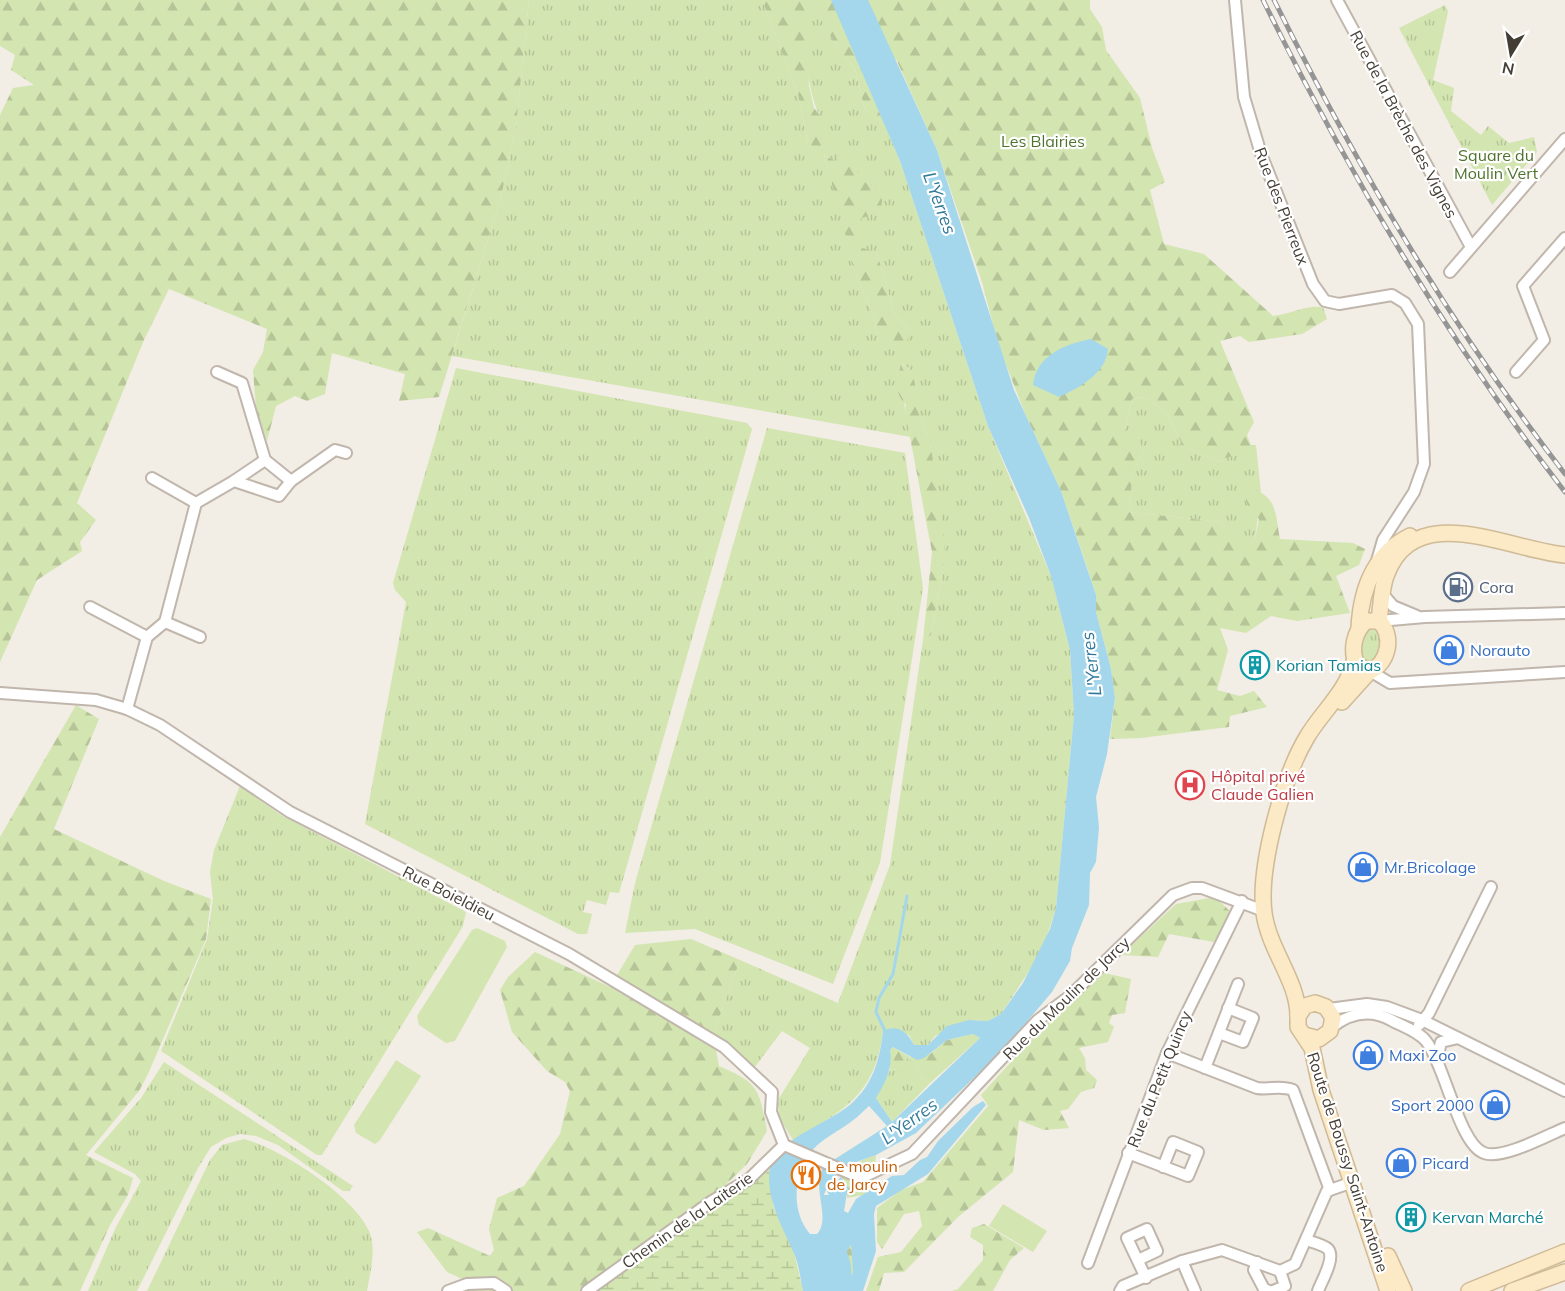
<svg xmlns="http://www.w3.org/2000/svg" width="1565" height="1291" font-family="Mulish,sans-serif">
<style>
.grass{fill:url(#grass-tufts);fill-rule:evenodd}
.forest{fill:url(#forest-firs)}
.wetland{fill:url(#wetland-marsh)}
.pitch{fill:#d3e5b0}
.water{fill:#a4d7ec;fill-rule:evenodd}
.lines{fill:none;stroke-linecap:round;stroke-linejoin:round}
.stream{stroke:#a4d7ec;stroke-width:3}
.river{stroke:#a4d7ec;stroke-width:16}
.minor-casing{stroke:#c0b6ac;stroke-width:14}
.secondary-casing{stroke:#d0bb97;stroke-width:18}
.minor{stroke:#fff;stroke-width:10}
.secondary{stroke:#fce9c6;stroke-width:15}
.rail-casing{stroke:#959595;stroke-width:5}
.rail{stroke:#fff;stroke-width:3;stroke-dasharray:9;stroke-linecap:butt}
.labels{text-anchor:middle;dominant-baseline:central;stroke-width:4.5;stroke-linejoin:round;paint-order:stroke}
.street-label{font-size:16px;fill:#443d35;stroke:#fff}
.park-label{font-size:16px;fill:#4e732c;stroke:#fff}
.service-label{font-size:16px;fill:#4e5e75;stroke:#fff;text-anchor:start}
.shop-label{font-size:16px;fill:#366cbe;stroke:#fff;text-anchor:start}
.culture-label{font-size:16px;fill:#0d838f;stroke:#fff;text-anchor:start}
.health-label{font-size:16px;fill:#be3a42;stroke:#fff;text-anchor:start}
.food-label{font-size:16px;fill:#c56008;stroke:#fff;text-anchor:start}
.water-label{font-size:18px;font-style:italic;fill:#30799b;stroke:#fff}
</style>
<defs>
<pattern id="grass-tufts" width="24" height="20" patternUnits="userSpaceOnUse" patternTransform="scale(1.5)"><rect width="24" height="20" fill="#d3e5b0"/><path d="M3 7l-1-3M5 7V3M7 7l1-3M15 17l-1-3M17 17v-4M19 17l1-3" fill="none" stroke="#b6c598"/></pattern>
<pattern id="forest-firs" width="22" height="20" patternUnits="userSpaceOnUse" patternTransform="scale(1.5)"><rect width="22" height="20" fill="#d3e5b0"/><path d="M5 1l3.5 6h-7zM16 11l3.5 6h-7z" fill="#b6c598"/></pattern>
<pattern id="wetland-marsh" width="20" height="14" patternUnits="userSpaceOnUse" patternTransform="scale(1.5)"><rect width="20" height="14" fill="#d3e5b0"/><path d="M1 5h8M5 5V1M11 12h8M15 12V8" fill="none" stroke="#b6c598"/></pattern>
</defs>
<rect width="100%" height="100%" fill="#f2ede5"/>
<g class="grass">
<path d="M529,0H762L798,94L808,143L821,117C810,104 802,42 807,26C809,20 813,14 816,9L837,47L855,69L865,110L884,123L900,161L988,426L1051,576L1070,650L1074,715L1056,908L1042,951L1001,1014L988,1021L969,1020L935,1036L928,1045H914L909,1035L883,1031C875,1095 845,1110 793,1140L779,1117L778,1100L810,1048L782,1031L754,1068L713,1035L740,960L838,1003L890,865L923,640L931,635L944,563L930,441L916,407L917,397L912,371L902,363L905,411L911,437L452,356L501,197L516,127ZM843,152L866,183L877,187L848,240L824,155L836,161ZM877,253L895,315L908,328L878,342L874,317L851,262Z"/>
<path d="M1445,5L1448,12L1433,80L1454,88L1451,111L1481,135L1488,126L1509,143L1534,137L1537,152L1492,205L1399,28Z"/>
<path d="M456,368L747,423L752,429L619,893L610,892L606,905L587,900L583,912L592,914L587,934H578L365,824L406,602L395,590L393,583Z"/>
<path d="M1146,397L1168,415L1183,446L1220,462L1239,446L1256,445L1261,493L1255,539L1241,548L1221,522L1129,512L1133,471L1145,448L1125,431L1132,399Z"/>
<path d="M767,428L905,453L923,588L880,863L833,984L695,929L625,933L635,883Z"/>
<path d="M1371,628L1377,629C1384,642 1380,651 1373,663L1363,665L1358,648L1365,631Z"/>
<path d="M240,786L281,815L466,912L463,926L322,1155H317L161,1051L207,939L213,899L210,872L214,850Z"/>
<path d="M907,1058L916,1062L921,1077L930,1083L892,1122L876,1098L890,1070L895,1069Z"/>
<path d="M164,1062L353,1186L349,1191H343L278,1145L256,1136L240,1134L226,1138L211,1147L198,1168L137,1291H88L116,1227L141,1181L135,1174L94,1152L141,1098Z"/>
<path d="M244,1139C281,1149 353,1195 369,1231C377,1249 370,1273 367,1291H147L210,1160L222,1145Z"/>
</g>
<g class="forest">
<path d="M0,0H529L516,127L501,197L439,397L399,401L405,374L332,353L325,394L307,401L295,396L276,406L267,441L256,408L253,370L263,352L267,329L169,289L144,340L77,503L96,520L80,542L82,551L37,580L0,662V115L13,88L34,85L11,70L15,55L0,46Z"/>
<path d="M762,0H1090V9L1102,27L1106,50L1140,98L1152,148L1165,182L1150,190L1164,244L1204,254L1273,316C1292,314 1304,305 1323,307L1327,319L1302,334L1249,342L1240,336L1220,341L1254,422L1247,435L1253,451L1225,458L1220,462L1183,446L1168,415L1146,397L1132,399L1125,430L1145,448L1133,471L1129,512L1221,522L1241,547L1255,539L1259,519C1249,509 1242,501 1248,487C1278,496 1275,513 1280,539L1353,543L1365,549L1359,565L1336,576L1350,613L1297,621L1271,616L1246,633L1220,628L1228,650L1217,690L1240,696L1254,691L1267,707L1230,716L1229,727L1141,738L1110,739L1115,698L1111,669L1096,612V595L1084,558L1061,491L1026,416L998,344L982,282L937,150L896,59L866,80L884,123L865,110L855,69L837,47L816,10L807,27L809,86L814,108L821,117L828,141L822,153L808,143L798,94Z"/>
<path d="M843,151L866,183L877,187L882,200L881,211L862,218L860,235L847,240L824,155L836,161Z"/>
<path d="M863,248L877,253L895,315L908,328V339L899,347L878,342L874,317L851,262L855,251Z"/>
<path d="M901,363L912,371L918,397L916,407L930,441L944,537V563L931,635L923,640L932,552L905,411L906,404C893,393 898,379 901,363Z"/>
<path d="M76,705L99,719L54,829L164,881L211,899L206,939L148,1074L139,1091L86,1155L133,1178L128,1195L110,1225L80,1291H0V837Z"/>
<path d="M1215,897L1234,915L1214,942L1169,934L1158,957L1121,955L1176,904Z"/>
<path d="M691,939L740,960L713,1035L719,1066C759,1083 759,1089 767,1131L747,1164L682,1227L587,1291H470L471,1283L447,1272L417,1232L428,1228L490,1256L494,1250L489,1229L497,1198L524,1186L560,1134L570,1091L565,1082L547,1071L512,1032L500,990L508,977L535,952L610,987L635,945Z"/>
<path d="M1100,972L1131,979L1125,1013L1112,1015L1109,1023L1114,1027L1108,1042L1079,1048L1085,1058L1086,1070L1097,1080L1094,1088L1081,1092L1068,1109L1060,1111L1069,1128L1044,1130L1019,1120L1013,1172L958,1217L904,1272L884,1273L879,1291H866L878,1257L901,1252L922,1226L919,1211L904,1214L882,1249L877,1242V1208L901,1190L923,1182L988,1106L981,1095L1041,1029Z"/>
<path d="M973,1034L980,1038L930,1083L921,1077L916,1062L907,1058L895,1069L890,1070V1050L893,1047L910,1057L930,1054L947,1040Z"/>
<path d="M876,1155L873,1184L863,1195L847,1198L848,1187L841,1177L844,1167Z"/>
<path d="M984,1224L1024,1248L1010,1260L993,1291H952L958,1289L983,1260V1245L970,1237L972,1228Z"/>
<path d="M852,1244L853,1272L843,1291H838L846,1252Z"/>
</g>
<path class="wetland" d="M770,1169L773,1206L794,1252L803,1291H594L682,1227Z"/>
<g class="pitch">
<path d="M477,928L505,941L507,947L455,1041L446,1043L419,1025L417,1016L472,930Z"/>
<path d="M396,1060L421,1076L380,1140L375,1144L356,1133L354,1125Z"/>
<path d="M1003,1204L1047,1231L1033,1252L989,1226Z"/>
</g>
<g class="water">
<path d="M831,0H868L937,150L1014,390L1061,491L1096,595V612L1111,669L1115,698L1107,754L1096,797L1099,827L1096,862L1090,873L1089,905L1072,948L1070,961L1052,992L1002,1051L916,1133L876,1155L842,1167L825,1192L824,1195H829L827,1191L841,1177L848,1187L844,1211L848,1213L856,1199L892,1176L904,1175L920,1160L927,1157L938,1141L973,1107L983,1101L986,1105L928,1174L876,1206L874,1214L876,1251L863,1291H843L853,1272L851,1245L846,1252L838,1291H803C800,1278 799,1263 793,1251C782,1226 765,1197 770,1168C776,1138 834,1122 854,1101C874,1082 880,1057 883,1031C898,1023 908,1033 914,1045H928L947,1026L969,1020L988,1021L1001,1014L1023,983L1050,929L1056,908L1074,715L1070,650L1051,576L1029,518L988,426L900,161ZM973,1034L980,1038L892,1122L876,1098C885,1083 893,1069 890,1050L893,1047L917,1060L924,1058L947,1040ZM869,1106L887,1126L824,1166C810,1186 832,1218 817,1234H810C791,1212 793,1176 811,1152C822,1138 838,1132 852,1121C858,1117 863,1111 869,1106Z"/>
<path d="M1091,339L1108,349C1106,374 1078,388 1059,397L1033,385C1036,355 1066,344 1091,339Z"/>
</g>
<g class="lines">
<path class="stream" d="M886,1033L876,1012L879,998L893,974L907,896"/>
<path class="river" d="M833,1242C843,1260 847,1271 839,1291"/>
<g class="minor-casing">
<g id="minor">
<path d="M1235,0L1244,97L1261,154L1313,284L1325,301L1339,304L1392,295L1405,303L1418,324L1424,464L1414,492L1383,540L1377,561"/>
<path d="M1337,0L1471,247"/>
<path d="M1450,272L1565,139"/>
<path d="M217,372L242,383L265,460L234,481"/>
<path d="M1516,372L1544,340L1523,286L1565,238"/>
<path d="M265,460L291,481"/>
<path d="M196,503L234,481L279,496L291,481L335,450L346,453"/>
<path d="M1382,593L1393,606L1417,616"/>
<path d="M90,607L147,637"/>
<path d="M1379,621L1425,617L1565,613"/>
<path d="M165,622L200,637"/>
<path d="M1370,671L1390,683L1565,672"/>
<path d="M0,693L96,700L127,709L160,725L290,812L569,954L724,1047L772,1092L771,1112L784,1145L861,1178L912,1154L1038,1020L1070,996L1173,895L1192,888H1202L1264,911"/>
<path d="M127,709L147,637L165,622L196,503L152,478"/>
<path d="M1329,1009L1367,1004L1387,1007L1422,1020L1565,1091"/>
<path d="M1419,1025L1429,1013L1491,887"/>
<path d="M1332,1027C1350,1013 1371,1009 1391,1020C1402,1026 1418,1031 1426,1041C1445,1065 1459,1144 1484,1153C1502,1160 1546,1136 1565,1128"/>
<path d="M1219,1033L1243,1042L1253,1018L1228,1008"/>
<path d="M1167,1053L1257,1088C1270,1090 1280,1085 1293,1090L1330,1190"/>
<path d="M1437,1059L1441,1042L1458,1038"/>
<path d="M1205,1068L1238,984"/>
<path d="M1128,1153L1188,1176L1198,1152L1173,1142L1163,1167"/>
<path d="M1306,1240C1312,1242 1324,1245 1328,1249C1336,1258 1321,1282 1318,1291"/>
<path d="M1138,1260L1157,1251L1147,1229L1127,1238L1146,1278"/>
<path d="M1182,1261L1195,1291"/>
<path d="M1257,1262L1254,1270L1264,1289L1269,1291"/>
<path d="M1088,1263L1167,1053L1242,901"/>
<path d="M448,1291L467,1284L494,1283L506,1291"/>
<path d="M587,1291L712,1201L748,1180L784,1145"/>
<path d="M1120,1291L1123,1286L1182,1261L1222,1250L1280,1271L1295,1264L1327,1191L1353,1182"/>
<path d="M1273,1291L1285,1286L1280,1271"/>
</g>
</g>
<g class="secondary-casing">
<g id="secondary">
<path d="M1366,621H1379C1394,635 1389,663 1370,671L1357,665C1350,650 1354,632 1366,621Z"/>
<path d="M1379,621C1381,607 1381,590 1386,576C1414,497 1512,551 1565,555"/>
<path d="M1359,628C1361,589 1374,554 1410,536"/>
<path d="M1342,702L1370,671"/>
<path d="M1298,1016C1298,981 1269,950 1264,913C1258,867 1283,777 1307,737C1318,718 1336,701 1346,682C1350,675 1351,667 1355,660"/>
<path d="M1304,1035L1319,1039L1330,1031L1333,1018L1326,1007L1315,1003L1305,1006L1298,1016V1027L1312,1048L1321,1090L1388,1291"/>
<path d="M1388,1256L1404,1291"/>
<path d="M1469,1291L1565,1252"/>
<path d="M1512,1291L1565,1272"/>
</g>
</g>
<use href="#minor" class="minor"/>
<use href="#secondary" class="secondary"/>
<g class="rail-casing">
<g id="rail">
<path d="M1263,0C1348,173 1447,339 1565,492"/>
<path d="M1274,0C1357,167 1451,327 1565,474"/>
</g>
</g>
<use href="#rail" class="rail"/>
</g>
<defs>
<g id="fuel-ring" transform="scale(1.5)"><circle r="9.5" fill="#fff" stroke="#5c6f8a" stroke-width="1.5"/><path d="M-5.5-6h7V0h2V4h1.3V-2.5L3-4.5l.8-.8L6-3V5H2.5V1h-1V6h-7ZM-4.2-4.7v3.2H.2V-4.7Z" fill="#5c6f8a"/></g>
<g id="shop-ring" transform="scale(1.5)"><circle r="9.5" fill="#fff" stroke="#3f7fe0" stroke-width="1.5"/><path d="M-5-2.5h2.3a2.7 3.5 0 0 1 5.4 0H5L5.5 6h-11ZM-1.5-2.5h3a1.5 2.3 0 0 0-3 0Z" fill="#3f7fe0"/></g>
<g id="building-ring" transform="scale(1.5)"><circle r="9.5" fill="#fff" stroke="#0f9aa8" stroke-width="1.5"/><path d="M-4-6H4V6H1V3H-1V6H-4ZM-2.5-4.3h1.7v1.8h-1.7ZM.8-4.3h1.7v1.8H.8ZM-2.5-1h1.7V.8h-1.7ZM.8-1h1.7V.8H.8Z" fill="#0f9aa8"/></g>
<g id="hospital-ring" transform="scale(1.5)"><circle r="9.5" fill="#fff" stroke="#e0444e" stroke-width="1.5"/><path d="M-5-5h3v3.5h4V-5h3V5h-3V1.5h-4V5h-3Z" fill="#e0444e"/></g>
<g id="restaurant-ring" transform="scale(1.5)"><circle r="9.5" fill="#fff" stroke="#e8710a" stroke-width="1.5"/><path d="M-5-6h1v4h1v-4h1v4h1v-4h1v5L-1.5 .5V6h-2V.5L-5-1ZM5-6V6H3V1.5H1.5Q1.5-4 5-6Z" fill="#e8710a"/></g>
</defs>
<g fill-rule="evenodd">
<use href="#fuel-ring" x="1458" y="587"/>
<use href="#shop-ring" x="1449" y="650"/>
<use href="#building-ring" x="1255" y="665"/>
<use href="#hospital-ring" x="1190" y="785"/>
<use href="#shop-ring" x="1363" y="867"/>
<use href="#shop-ring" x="1368" y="1055"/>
<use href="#shop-ring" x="1495" y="1105"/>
<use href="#shop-ring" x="1401" y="1163"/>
<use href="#restaurant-ring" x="806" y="1175"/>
<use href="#building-ring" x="1411" y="1217"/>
</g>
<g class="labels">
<g class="street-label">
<text transform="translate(1404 124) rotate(62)">Rue de la Brèche des Vignes</text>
<text transform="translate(1282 206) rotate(69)">Rue des Pierreux</text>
<text transform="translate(449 893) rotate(27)">Rue Boieldieu</text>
<text transform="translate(1066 998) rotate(-44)">Rue du Moulin de Jarcy</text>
<text transform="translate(1159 1079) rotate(-68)">Rue du Petit Quincy</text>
<text transform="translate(1348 1162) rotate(72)">Route de Boussy Saint-Antoine</text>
<text transform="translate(687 1220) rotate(-35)">Chemin de la Laiterie</text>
</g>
<g class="park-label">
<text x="1043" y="141">Les Blairies</text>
<text x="1496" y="155">Square du<tspan x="1496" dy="18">Moulin Vert</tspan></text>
</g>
<g class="service-label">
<text x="1479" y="587">Cora</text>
</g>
<g class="shop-label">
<text x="1470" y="650">Norauto</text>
<text x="1384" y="867">Mr.Bricolage</text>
<text x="1389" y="1055">Maxi Zoo</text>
<text x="1474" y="1105" text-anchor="end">Sport 2000</text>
<text x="1422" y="1163">Picard</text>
</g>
<g class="culture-label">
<text x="1276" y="665">Korian Tamias</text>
<text x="1432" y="1217">Kervan Marché</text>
</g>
<g class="health-label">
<text x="1211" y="776">Hôpital privé<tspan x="1211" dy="18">Claude Galien</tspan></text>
</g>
<g class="food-label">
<text x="827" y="1166">Le moulin<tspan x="827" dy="18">de Jarcy</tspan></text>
</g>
<g class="water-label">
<text transform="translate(940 203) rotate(70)">L'Yerres</text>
<text transform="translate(1091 664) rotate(-97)">L'Yerres</text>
<text transform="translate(909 1121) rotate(-36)">L'Yerres</text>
</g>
</g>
<g transform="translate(1511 54) rotate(191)" stroke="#ffffff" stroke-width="4.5" paint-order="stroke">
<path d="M0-4.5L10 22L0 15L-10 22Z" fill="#443d35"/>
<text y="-9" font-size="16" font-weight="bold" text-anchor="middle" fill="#443d35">N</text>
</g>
</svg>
